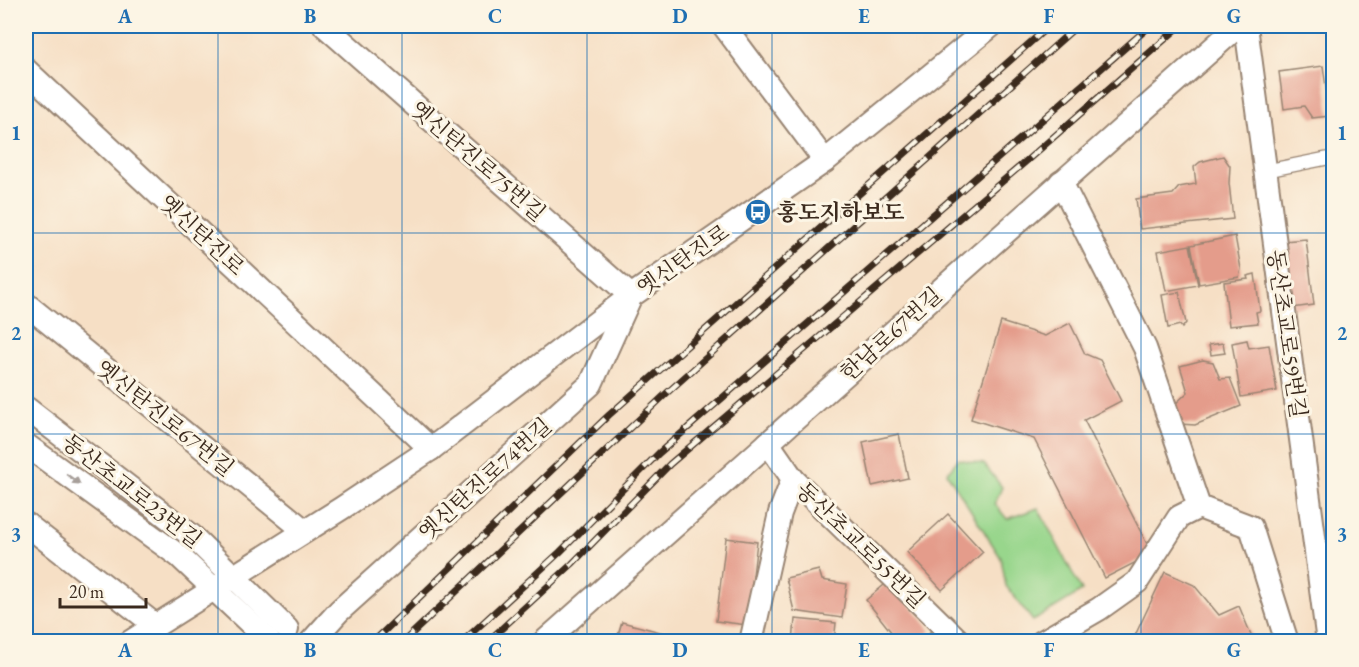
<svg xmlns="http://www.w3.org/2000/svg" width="1359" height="667" font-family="'EB Garamond','Noto Serif KR',serif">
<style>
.green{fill:#98d68c;stroke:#6a8055;stroke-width:1.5}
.building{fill:#e49c8b}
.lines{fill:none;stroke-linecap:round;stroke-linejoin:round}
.service-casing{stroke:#988472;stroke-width:15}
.minor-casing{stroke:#988472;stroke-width:26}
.service{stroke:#fff;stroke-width:12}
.minor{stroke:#fff;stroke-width:22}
.rail-casing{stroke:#3b2a1e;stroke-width:7}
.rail{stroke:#fcf5e5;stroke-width:4.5;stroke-dasharray:14;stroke-linecap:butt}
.oneway{fill:#a79f9a}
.grid{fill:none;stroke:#1f6fb2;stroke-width:1.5;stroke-opacity:0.55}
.labels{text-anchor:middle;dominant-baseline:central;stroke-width:6;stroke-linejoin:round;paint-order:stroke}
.street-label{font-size:22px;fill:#3b2a1e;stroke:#fcf5e5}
.poi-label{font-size:22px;font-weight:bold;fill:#3b2a1e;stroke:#fcf5e5;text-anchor:start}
.neatline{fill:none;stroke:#1f6fb2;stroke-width:2}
.grid-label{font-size:20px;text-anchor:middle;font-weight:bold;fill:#1f6fb2}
</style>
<rect width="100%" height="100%" fill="#fcf5e5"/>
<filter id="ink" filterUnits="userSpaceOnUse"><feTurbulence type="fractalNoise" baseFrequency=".0167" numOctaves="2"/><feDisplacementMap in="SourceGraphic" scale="12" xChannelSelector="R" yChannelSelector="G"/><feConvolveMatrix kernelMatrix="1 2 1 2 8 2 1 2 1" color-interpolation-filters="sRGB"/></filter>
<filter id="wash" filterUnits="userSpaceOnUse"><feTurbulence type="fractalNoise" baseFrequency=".008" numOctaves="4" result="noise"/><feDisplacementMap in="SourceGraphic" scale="24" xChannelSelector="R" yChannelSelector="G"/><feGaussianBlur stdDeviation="1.35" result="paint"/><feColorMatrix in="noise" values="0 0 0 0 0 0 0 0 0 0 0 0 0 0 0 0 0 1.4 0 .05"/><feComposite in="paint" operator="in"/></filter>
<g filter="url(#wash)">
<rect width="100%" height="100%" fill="#f6dfc5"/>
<path class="green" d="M958,459L984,464L1002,487L995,504L1007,519L1038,508L1082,591L1033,621L1006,586L1001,558L947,473Z"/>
<g id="blocks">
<g class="building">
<path d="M1323,66L1330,116L1312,118L1304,106L1284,109L1279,72Z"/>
<path d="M1223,156L1230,166L1229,183L1233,219L1140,229L1136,199L1173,194L1179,187L1196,184L1194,167L1200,162Z"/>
<path d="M1235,236L1241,269L1239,277L1199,284L1191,245Z"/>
<path d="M1306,239L1314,305L1292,308L1284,241Z"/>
<path d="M1190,245L1198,285L1166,291L1158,251Z"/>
<path d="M1255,274L1260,311L1256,312L1258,323L1229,326L1224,282L1248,279L1247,276Z"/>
<path d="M1179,292L1186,323L1182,328L1180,325L1168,328L1162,295Z"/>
<path d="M1001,322L1045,336L1070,323L1085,354L1100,360L1121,401L1084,420L1152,554L1105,578L1034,439L971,419Z"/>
<path d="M1247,340L1249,348L1269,345L1277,391L1241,397L1232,343Z"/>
<path d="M1223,343L1225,353L1211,355L1209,345Z"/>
<path d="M1203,360L1213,362L1220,379L1230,378L1241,406L1195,425L1180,424L1173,406L1188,392L1180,366Z"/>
<path d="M899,434L908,478L872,486L863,442Z"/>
<path d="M948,514L983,552L942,590L907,552Z"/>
<path d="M726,538L757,542L747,625L716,621Z"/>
<path d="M819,570L822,580L847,584L842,618L794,611L786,578Z"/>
<path d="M1165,572L1194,585L1219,615L1239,606L1254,642H1132Z"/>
<path d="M890,580L931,631L918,642H899L866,600Z"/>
<path d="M795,619L836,623L834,642H793Z"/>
<path d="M622,622L687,639V642H616Z"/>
</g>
</g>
</g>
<g filter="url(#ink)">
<use href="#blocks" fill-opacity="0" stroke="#988472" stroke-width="1.5"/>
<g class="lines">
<g class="service-casing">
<path id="service" d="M1265,171L1334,157"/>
</g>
<g class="minor-casing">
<g id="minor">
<path d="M325,26L631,296"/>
<path d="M724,26L825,161"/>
<path d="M1246,26L1328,642"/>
<path d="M26,70L431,449"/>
<path d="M1061,182L1145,348L1199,507"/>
<path d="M26,304L305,531"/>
<path d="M26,408L192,536L287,629"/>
<path d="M768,443L793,479L960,642"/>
<path d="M26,445L179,556L268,640"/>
<path d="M26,524L155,625"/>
<path d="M130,642L342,508L431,449L631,296L825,161L991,26"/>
<path d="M311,642L339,611L591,384L629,300"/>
<path d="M544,642L1238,26"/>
<path d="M751,642L780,513L793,479"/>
<path d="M1042,642L1099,609L1137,582L1179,517L1199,507L1251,527L1287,642"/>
</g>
</g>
<use href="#service" class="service"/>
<use href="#minor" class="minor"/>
<g class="rail-casing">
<g id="rail">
<path d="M373,642L609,415L1049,26"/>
<path d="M403,642L669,391L1077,26"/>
<path d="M462,642L560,552L659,453L1150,26"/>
<path d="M487,642L572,564L670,464L1024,163L1180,26"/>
</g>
</g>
<use href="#rail" class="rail"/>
</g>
<defs><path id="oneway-solid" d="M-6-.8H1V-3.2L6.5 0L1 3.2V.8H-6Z" transform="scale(1.5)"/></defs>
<use class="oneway" href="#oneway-solid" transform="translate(73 479) rotate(36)"/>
</g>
<path class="grid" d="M218,26V642M402,26V642M587,26V642M772,26V642M957,26V642M1141,26V642M26,233H1334M26,434H1334"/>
<defs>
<g id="bus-disc" transform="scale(1.35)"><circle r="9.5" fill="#1f6fb2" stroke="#fcf5e5"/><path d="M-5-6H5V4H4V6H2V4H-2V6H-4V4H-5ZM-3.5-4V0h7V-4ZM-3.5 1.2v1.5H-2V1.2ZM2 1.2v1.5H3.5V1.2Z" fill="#fff"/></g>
</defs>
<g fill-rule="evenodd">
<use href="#bus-disc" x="758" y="212"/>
</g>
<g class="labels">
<g class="street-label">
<text transform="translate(478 161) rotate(41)">옛신탄진로75번길</text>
<text transform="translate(202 235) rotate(43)">옛신탄진로</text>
<text transform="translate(683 260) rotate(-35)">옛신탄진로</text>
<text transform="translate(891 334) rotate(-42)">한남로67번길</text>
<text transform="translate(1287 334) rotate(82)">동산초교로59번길</text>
<text transform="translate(165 418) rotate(39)">옛신탄진로67번길</text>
<text transform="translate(485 479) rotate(-42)">옛신탄진로74번길</text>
<text transform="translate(132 491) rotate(38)">동산초교로23번길</text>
<text transform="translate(861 545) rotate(44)">동산초교로55번길</text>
</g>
<g class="poi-label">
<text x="777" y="212">홍도지하보도</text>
</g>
</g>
<rect width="1359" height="667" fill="none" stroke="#fcf5e5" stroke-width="66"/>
<path d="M60 598v9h86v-9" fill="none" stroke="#3b2a1e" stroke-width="3"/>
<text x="69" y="598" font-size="18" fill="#3b2a1e" stroke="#fcf5e5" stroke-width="4.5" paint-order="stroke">20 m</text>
<rect x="33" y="33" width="1293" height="601" class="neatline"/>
<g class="grid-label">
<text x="125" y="23">A</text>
<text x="310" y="23">B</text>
<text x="495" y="23">C</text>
<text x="680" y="23">D</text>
<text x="864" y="23">E</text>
<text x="1049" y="23">F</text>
<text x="1234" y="23">G</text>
<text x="16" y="140">1</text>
<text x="1342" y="140">1</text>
<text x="16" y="340">2</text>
<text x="1342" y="340">2</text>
<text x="16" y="541">3</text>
<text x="1342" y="541">3</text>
<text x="125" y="657">A</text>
<text x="310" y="657">B</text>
<text x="495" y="657">C</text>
<text x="680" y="657">D</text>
<text x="864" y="657">E</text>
<text x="1049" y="657">F</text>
<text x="1234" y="657">G</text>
</g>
</svg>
